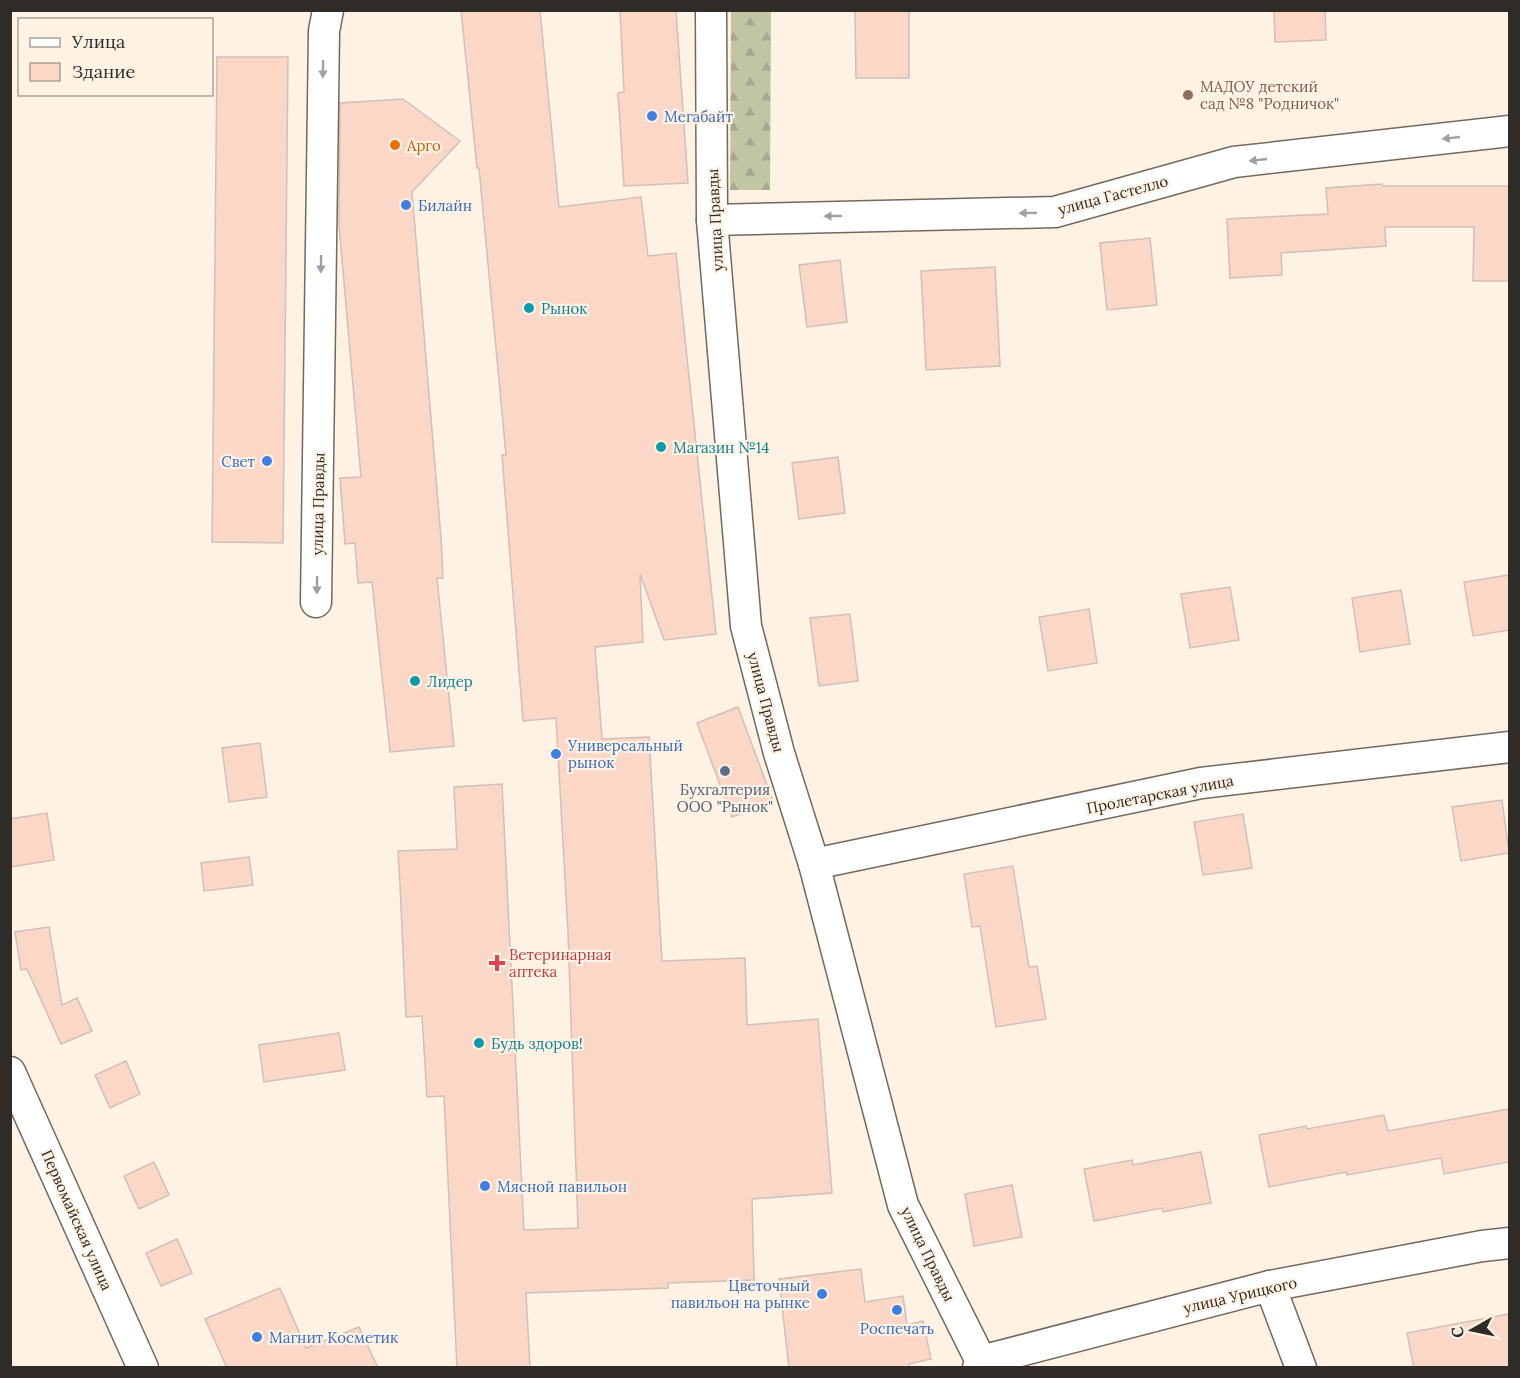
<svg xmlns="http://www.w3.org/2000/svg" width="1520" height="1378" font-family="Lora,serif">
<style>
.forest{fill:url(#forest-firs)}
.building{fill:#fad7c7;stroke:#d1bfb8;stroke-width:1.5}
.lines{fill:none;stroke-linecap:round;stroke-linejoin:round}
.street-casing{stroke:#73695d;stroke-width:33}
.street{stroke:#fff;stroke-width:30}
.oneway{fill:#a1a09d}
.education-dot{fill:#8d6e63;stroke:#fef2e4;stroke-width:2}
.shop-dot{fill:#3f7fe0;stroke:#fef2e4;stroke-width:2}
.food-dot{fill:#e8710a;stroke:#fef2e4;stroke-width:2}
.culture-dot{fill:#0f9aa8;stroke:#fef2e4;stroke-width:2}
.service-dot{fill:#5c6f8a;stroke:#fef2e4;stroke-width:2}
.health-dot{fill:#e0444e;stroke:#fef2e4;stroke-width:2}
.labels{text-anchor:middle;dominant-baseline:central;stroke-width:4.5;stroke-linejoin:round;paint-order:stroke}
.education-label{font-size:15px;fill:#785e54;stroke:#fef2e4;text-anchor:start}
.shop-label{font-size:15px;fill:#366cbe;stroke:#fef2e4;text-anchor:start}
.food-label{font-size:15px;fill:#c56008;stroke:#fef2e4;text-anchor:start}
.street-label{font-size:15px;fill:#2f2b26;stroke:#fef2e4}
.culture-label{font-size:15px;fill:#0d838f;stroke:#fef2e4;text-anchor:start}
.service-label{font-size:15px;fill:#4e5e75;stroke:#fef2e4}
.health-label{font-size:15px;fill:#be3a42;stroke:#fef2e4;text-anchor:start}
</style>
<defs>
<pattern id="forest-firs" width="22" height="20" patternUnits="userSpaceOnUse" patternTransform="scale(1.5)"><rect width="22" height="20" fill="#c1c5a4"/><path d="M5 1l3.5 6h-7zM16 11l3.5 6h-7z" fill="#a6a98d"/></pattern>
</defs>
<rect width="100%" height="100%" fill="#fef2e4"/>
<path class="forest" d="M731,11H771L770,190H730Z"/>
<g class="building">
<path d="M461,10H540L559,207L641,197L648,256L676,253L716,634L664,640L640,574L643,642L595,647L602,739L649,737L662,961L745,958L747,1025L818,1019L832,1193L752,1199L754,1280L668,1283V1288L526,1293L530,1368H457L444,1096L427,1097L422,1016L406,1017L400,885L398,851L457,849L454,787L502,784L524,1230L578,1228L568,932L556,718L523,721L502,455H506L479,168H477Z"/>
<path d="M620,10H676L688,183L624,186L618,93L624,92Z"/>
<path d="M855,10H909V78H856Z"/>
<path d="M1274,10H1325L1326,40L1275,42Z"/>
<path d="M217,57H288L283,543L212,542Z"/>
<path d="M403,99L460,141L412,192L441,537L443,578H437L454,746L390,752L372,582L358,583L355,543L345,544L340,478L361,477L339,225L340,103Z"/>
<path d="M1382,184L1383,186H1509V281H1473L1474,227H1385L1386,246L1281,253L1282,275L1230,278L1227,219L1328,214L1326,188Z"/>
<path d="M1150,238L1157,305L1107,310L1100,243Z"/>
<path d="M840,260L847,322L807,327L799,265Z"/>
<path d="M995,267L1000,366L926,370L921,271Z"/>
<path d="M838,457L845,513L799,519L792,463Z"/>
<path d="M1509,575V630L1473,636L1464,582Z"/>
<path d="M1230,587L1239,640L1190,648L1181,594Z"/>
<path d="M1401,590L1410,644L1360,652L1352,598Z"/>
<path d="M1089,609L1097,663L1048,671L1039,617Z"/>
<path d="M850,614L858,681L819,686L810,618Z"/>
<path d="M738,707L773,801L732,817L697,723Z"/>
<path d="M260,743L267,797L229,802L222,748Z"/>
<path d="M1502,800L1509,853L1461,861L1452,807Z"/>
<path d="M47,813L54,860L10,867V819Z"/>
<path d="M1243,814L1252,868L1203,875L1194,822Z"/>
<path d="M249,857L253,885L204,891L201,863Z"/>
<path d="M1013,866L1029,967L1037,966L1046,1019L996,1027L980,926L972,927L964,874Z"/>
<path d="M49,927L62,1005L77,998L92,1031L61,1044L27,969L21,970L15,932Z"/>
<path d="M339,1033L345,1070L264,1082L259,1045Z"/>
<path d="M126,1061L140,1094L110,1108L95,1075Z"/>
<path d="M1509,1109V1162L1444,1174L1441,1158L1347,1175L1346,1172L1269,1187L1259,1135L1306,1126L1307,1129L1384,1115L1388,1131Z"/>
<path d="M1201,1152L1211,1203L1163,1212L1162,1208L1094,1221L1084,1169L1132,1160L1133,1165Z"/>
<path d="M154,1162L169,1195L139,1209L124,1176Z"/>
<path d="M1012,1185L1022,1237L974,1246L965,1194Z"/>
<path d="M177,1239L192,1273L161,1286L146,1253Z"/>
<path d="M861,1269L865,1302L903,1296L907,1325L923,1321L931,1359L909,1364L910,1368H789L779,1279Z"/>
<path d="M280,1288L306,1348L359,1327L378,1368H227L205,1319Z"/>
<path d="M1509,1314V1368H1414L1407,1333Z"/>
</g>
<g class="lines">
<g class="street-casing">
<g id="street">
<path d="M711,10L712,220L746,626L779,753L814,864L903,1205L981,1361"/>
<path d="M712,220L1055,212L1234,162L1510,131"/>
<path d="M316,602L324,31L328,10"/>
<path d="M814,864L1201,783L1510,747"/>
<path d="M10,1072L143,1368"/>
<path d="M1270,1286L1301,1368"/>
<path d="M978,1368L981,1361L1270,1286L1482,1246L1510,1243"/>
</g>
</g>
<use href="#street" class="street"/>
</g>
<defs><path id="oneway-solid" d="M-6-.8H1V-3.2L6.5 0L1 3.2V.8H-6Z" transform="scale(1.5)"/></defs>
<g class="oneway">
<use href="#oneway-solid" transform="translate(323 69) rotate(91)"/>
<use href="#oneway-solid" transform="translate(1451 138) rotate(174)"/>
<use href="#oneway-solid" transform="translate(1258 160) rotate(174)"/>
<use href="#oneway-solid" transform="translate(1028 213) rotate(179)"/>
<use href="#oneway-solid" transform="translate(833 216) rotate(179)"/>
<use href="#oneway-solid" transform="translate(321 264) rotate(91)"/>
<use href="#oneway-solid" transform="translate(317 585) rotate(91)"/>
</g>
<circle class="education-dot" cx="1188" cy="95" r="6"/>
<g class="shop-dot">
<circle cx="652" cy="116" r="6"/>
<circle cx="406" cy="205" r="6"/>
<circle cx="267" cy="461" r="6"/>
<circle cx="556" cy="754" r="6"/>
<circle cx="485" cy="1186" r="6"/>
<circle cx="822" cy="1294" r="6"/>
<circle cx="897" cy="1310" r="6"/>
<circle cx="257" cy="1337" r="6"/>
</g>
<circle class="food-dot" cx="395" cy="145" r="6"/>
<g class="culture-dot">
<circle cx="529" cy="308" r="6"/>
<circle cx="661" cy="447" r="6"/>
<circle cx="415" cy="681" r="6"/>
<circle cx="479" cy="1043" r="6"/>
</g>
<circle class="service-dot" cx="725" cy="771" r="6"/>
<path class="health-dot" d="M494 954h6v6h6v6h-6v6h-6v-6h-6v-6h6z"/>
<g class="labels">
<g class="education-label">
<text x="1200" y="86">МАДОУ детский<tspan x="1200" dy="17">сад №8 "Родничок"</tspan></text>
</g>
<g class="shop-label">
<text x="664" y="116">Мегабайт</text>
<text x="418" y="205">Билайн</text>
<text x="255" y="461" text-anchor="end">Свет</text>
<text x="568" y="745">Универсальный<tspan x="568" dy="17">рынок</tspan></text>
<text x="497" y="1186">Мясной павильон</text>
<text x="810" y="1285" text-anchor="end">Цветочный<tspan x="810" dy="17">павильон на рынке</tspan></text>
<text x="897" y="1328" text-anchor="middle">Роспечать</text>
<text x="269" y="1337">Магнит Косметик</text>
</g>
<g class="food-label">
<text x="407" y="145">Арго</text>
</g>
<g class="street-label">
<text transform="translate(1113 195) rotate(-15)">улица Гастелло</text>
<text transform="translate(715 220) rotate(-93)">улица Правды</text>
<text transform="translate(318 504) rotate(-89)">улица Правды</text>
<text transform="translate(766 702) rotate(75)">улица Правды</text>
<text transform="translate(1160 794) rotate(-11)">Пролетарская улица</text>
<text transform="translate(77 1220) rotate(66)">Первомайская улица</text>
<text transform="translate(928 1254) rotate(64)">улица Правды</text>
<text transform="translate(1240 1295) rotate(-13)">улица Урицкого</text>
</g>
<g class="culture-label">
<text x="541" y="308">Рынок</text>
<text x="673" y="447">Магазин №14</text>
<text x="427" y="681">Лидер</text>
<text x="491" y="1043">Будь здоров!</text>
</g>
<g class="service-label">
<text x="725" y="789">Бухгалтерия<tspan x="725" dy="17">ООО "Рынок"</tspan></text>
</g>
<g class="health-label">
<text x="509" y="954">Ветеринарная<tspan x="509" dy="17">аптека</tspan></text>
</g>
</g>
<rect width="1520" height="1378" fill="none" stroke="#2f2b26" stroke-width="24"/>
<rect x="18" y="18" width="195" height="78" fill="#fef2e4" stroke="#aba298" stroke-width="1.5"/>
<rect x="30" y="38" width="30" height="9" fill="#ffffff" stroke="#aba298" stroke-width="1.5"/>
<text x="72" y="48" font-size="18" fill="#2f2b26">Улица</text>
<rect x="30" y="63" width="30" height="18" fill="#fad7c7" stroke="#aba298" stroke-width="1.5"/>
<text x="72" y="78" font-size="18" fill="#2f2b26">Здание</text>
<g transform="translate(1472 1330) rotate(261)" stroke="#fef2e4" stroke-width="4.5" paint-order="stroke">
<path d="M0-4.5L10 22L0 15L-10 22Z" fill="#2f2b26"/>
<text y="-9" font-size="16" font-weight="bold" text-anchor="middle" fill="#2f2b26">С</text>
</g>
</svg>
